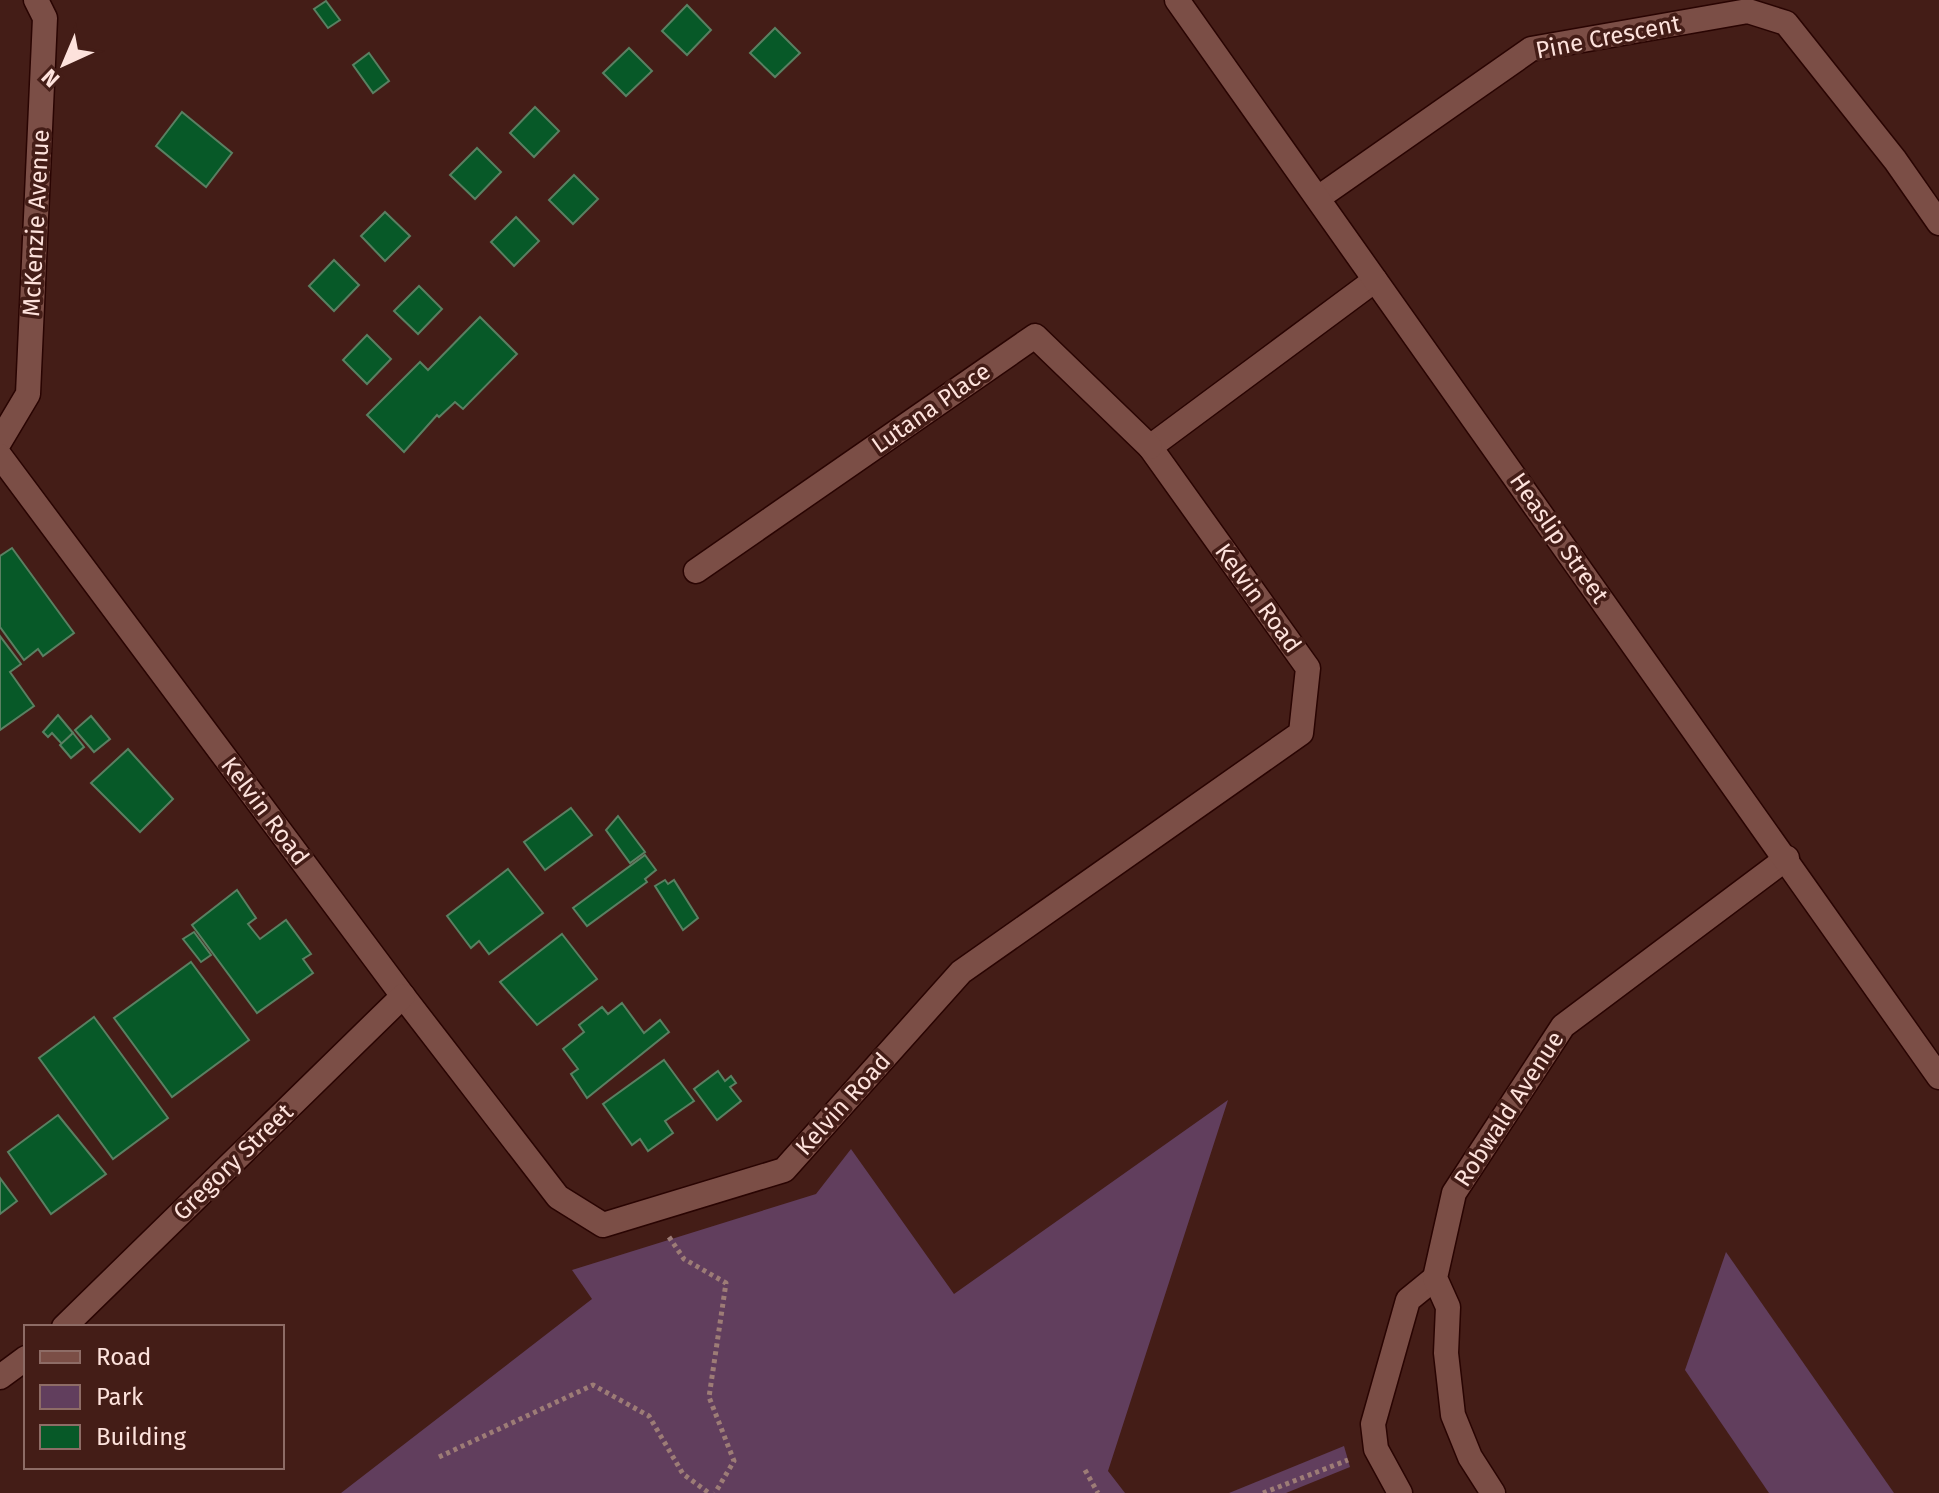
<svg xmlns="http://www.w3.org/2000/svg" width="1939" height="1493" font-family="'Fira Sans',sans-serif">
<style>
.green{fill:#613e5d}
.building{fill:#075928;stroke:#5a8062;stroke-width:2}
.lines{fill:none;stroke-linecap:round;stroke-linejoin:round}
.minor-casing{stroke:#290402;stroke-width:27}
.tertiary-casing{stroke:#290402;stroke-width:27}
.path{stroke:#9d7c76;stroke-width:5;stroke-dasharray:4 4;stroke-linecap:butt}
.minor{stroke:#7b4e46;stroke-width:24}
.tertiary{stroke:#7b4e46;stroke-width:24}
.labels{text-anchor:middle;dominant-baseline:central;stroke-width:7;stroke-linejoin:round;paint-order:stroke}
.street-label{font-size:24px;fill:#fde2dc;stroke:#441d17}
</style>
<rect width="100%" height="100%" fill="#441d17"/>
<g class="green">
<path d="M1228,1100L1108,1471L1125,1493H341L592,1299L572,1270L816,1194L851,1149L954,1294Z"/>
<path d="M1726,1252L1894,1493H1769L1685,1370Z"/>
<path d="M1344,1446L1350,1467L1286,1493H1229Z"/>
</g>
<g class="building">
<path d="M326,1L340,20L328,28L314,9Z"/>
<path d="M687,5L711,30L687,55L662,31Z"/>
<path d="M775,28L800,53L775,77L750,53Z"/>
<path d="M629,48L652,71L626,96L603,73Z"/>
<path d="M369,53L389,81L373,93L353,65Z"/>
<path d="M535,107L559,131L534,157L510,133Z"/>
<path d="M182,112L232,153L206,187L156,146Z"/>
<path d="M477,148L501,172L475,199L450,175Z"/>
<path d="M574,175L598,199L573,224L549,200Z"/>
<path d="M385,212L410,236L385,261L361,236Z"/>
<path d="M516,217L539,241L514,266L491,242Z"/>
<path d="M334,260L359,285L334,311L309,286Z"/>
<path d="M419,286L442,309L418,334L394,311Z"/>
<path d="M480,317L517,354L463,409L455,402L439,417L437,415L404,452L367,415L420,362L428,370Z"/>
<path d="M367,335L391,359L367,384L343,360Z"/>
<path d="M12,548L74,633L43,656L38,649L24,660L0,627V556Z"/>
<path d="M0,636L21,664L10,672L34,706L0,730Z"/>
<path d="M58,715L73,733L62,744L52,733L48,737L43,732Z"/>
<path d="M91,716L110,739L94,752L75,730Z"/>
<path d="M73,733L84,747L71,758L60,745Z"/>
<path d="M128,749L173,799L140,832L91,783Z"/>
<path d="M571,808L592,835L545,870L524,842Z"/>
<path d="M618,816L645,852L630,863L606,830Z"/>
<path d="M645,855L656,870L645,879L647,882L587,926L573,908Z"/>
<path d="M508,869L543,913L489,954L479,941L471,948L447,916Z"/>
<path d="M665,880L668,884L674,880L698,918L683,930L655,886Z"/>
<path d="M237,890L256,918L248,924L260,939L286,920L311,954L303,959L313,973L257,1013L192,925Z"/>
<path d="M194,932L211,955L201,962L183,939Z"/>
<path d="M562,934L597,979L537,1025L500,982Z"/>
<path d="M191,962L249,1040L172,1097L114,1018Z"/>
<path d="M622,1003L644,1033L660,1020L669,1032L587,1098L571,1074L578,1069L563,1049L584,1032L579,1025L602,1007L608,1014Z"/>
<path d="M94,1017L168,1118L113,1159L39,1058Z"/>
<path d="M664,1060L694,1101L665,1121L673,1133L648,1151L640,1139L632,1145L603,1104Z"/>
<path d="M718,1071L725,1081L731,1076L736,1083L730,1087L741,1101L717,1120L694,1089Z"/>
<path d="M58,1115L106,1174L51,1214L8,1152Z"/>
<path d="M0,1178L17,1201L0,1214Z"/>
</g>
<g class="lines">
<g class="minor-casing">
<g id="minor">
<path d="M1318,198L1531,49L1748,11L1786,23L1895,160L1939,223"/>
<path d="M0,441L28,394L45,18L36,0"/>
<path d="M0,456L403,996L558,1197L603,1225L784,1170L961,972L1301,733L1308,668L1150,447L1375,280"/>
<path d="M696,571L1035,336L1150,447"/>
<path d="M64,1327L403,996"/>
<path d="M0,1377L26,1358"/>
<path d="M1400,1493L1376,1449L1373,1424L1408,1300L1435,1278"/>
<path d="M1493,1493L1470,1457L1453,1415L1446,1353L1448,1307L1435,1278L1454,1193L1563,1026L1787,858"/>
</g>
</g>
<g class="tertiary-casing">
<path id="tertiary" d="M1177,0L1939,1077"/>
</g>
<g class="path">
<path d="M669,1237L684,1259L726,1283L709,1397L734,1461L715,1493"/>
<path d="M439,1457L593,1385L649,1416L683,1474L709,1493"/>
<path d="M1085,1470L1098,1493"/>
<path d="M1263,1493L1348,1460"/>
</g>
<use href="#minor" class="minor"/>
<use href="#tertiary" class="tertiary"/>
</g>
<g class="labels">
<g class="street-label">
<text transform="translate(1608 37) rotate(-11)">Pine Crescent</text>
<text transform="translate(36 223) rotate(-87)">McKenzie Avenue</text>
<text transform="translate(931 408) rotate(-35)">Lutana Place</text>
<text transform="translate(1559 538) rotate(55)">Heaslip Street</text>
<text transform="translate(1258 598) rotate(54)">Kelvin Road</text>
<text transform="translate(265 811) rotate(53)">Kelvin Road</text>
<text transform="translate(843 1104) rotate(-48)">Kelvin Road</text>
<text transform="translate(1509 1109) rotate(-57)">Robwald Avenue</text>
<text transform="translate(233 1162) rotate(-44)">Gregory Street</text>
</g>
</g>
<rect x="24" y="1325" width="260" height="144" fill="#441d17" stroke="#8e6c66" stroke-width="2"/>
<rect x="40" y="1351" width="40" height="12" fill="#7b4e46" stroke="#8e6c66" stroke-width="2"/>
<text x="96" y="1365" font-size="24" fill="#fde2dc">Road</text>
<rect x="40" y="1385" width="40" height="24" fill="#613e5d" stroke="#8e6c66" stroke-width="2"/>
<text x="96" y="1405" font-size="24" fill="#fde2dc">Park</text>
<rect x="40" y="1425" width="40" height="24" fill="#075928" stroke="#8e6c66" stroke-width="2"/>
<text x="96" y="1445" font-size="24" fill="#fde2dc">Building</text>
<g transform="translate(64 64) rotate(224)" stroke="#441d17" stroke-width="6" paint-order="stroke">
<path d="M0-6L14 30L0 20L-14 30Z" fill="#fde2dc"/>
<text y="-12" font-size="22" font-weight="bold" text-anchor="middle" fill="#fde2dc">N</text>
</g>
</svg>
